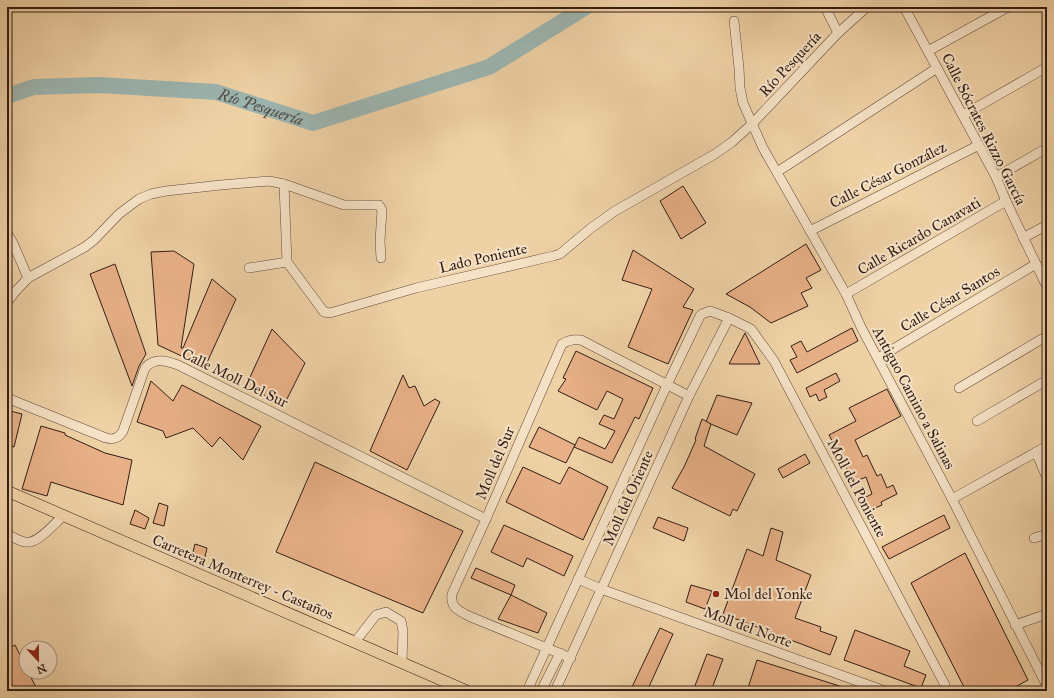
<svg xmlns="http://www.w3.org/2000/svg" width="1054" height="698" font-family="'IM FELL Great Primer',serif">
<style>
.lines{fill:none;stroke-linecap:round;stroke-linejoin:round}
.river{stroke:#9cb5b0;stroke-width:16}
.building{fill:#e8b087;stroke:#331d15}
.minor-casing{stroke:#624a39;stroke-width:10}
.major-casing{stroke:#331d15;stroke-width:12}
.minor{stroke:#f5e1c5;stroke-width:9}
.major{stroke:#efd1a6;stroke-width:11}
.poi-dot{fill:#8f2418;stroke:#f5e1c5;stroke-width:1.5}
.labels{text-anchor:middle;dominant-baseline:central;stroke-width:4;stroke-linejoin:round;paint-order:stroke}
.street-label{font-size:15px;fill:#331d15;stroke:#f5e1c5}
.poi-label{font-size:15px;fill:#331d15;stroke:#f5e1c5;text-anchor:start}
.water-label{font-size:16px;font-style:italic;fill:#524b44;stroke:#f5e1c5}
</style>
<rect width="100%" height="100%" fill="#efd1a6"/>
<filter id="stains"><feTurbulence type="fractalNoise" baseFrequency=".005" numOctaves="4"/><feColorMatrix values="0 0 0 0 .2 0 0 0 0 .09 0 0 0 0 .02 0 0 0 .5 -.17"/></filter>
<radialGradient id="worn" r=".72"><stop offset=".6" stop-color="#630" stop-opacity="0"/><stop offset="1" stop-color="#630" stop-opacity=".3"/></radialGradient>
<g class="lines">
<path class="river" id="s1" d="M7,96L34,87L99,85L216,92L313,123L489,67L586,7"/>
</g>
<g class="building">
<path d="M683,186L706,223L681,239L660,201Z"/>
<path d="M806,244L821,270L806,278L812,288L801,293L808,306L771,323L750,307L726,294Z"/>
<path d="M633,250L694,289L683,307L693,310L668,364L628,347L652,289L622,280Z"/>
<path d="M174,251L194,264L181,348H183L212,279L236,299L205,367L158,345L151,252Z"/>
<path d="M115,264L146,354L139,366L132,386L90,274Z"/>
<path d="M852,328L858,341L797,373L790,360L797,357L791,346L801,341L807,352Z"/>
<path d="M272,329L305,363L284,405L246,386Z"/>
<path d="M745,333L760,364H729Z"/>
<path d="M576,351L653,388L639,419L635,417L612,463L574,447L579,437L605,449L615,431L599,424L604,415L614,419L623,399L607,391L597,410L558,391L566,379L563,378Z"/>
<path d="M836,373L840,381L824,390L827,397L819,401L816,394L810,397L806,388Z"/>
<path d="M403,375L409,388L415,386L424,406L435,399L440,402L407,470L370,451Z"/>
<path d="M151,381L173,401L182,385L261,426L243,460L220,437L212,447L193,428L166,438L163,431L137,422Z"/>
<path d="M887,389L901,416L855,440L863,457L867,455L877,476L881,474L887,488L893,485L897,494L881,502L882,505L868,511L862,499L872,494L866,477L854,482L829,435L856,421L849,408Z"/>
<path d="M717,395L752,403L737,435L706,422Z"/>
<path d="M10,411L22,414L14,447L7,445V422Z"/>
<path d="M702,419L711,424L704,446L755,474L737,511L733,509L730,516L672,488L684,467L696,440L695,439Z"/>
<path d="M41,426L65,433V435L105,453L132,460L123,505L51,482L47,496L22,489Z"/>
<path d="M539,427L575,445L566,463L529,447Z"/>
<path d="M805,454L810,463L783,478L778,469Z"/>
<path d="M315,462L463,531L423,613L276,552Z"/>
<path d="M523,467L560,484L569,467L608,487L583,540L506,502Z"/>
<path d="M159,503L168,506L164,526L153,523Z"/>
<path d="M135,510L149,518L145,529L130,524Z"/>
<path d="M944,515L950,528L889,559L882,547Z"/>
<path d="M658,517L688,528L684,541L653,528Z"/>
<path d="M504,525L573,556L564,576L527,558L523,567L491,552Z"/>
<path d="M771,528L783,532L776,560L811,575L795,618L821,627L820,631L837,637L830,655L723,614L747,549L763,556Z"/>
<path d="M195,544L207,548L204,561L192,556Z"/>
<path d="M965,553L1028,680L1008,691H966L911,583Z"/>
<path d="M476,568L515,585L511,595L471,578Z"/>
<path d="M691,585L712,591L705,609L686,602Z"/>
<path d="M511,595L547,613L538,633L498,619Z"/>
<path d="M660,628L673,634L647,691H642L632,687Z"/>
<path d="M855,630L910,651L904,666L926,675L921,688L844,660Z"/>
<path d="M15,645L26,667V672H28L37,689L33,691H7V649Z"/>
<path d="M707,654L723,659L711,691H693Z"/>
<path d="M757,660L849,689L848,691H747Z"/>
</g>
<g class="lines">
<g class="minor-casing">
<g id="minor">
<path d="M825,7L838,33"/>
<path d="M904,7L996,177L1006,201L1047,287"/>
<path d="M734,21L739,68L740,88L743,103L763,148L846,294L861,327L952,499L1047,686"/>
<path d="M928,51L1008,7"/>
<path d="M963,115L1047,67"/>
<path d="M777,172L937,68"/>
<path d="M996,177L1047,148"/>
<path d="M284,184L287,262L324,312L330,313L416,288L553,256L560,254L591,228L615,211L715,154L732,142L752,124L838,33L867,7"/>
<path d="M810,231L979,145"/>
<path d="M7,233L13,243L28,278"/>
<path d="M1023,238L1047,225"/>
<path d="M249,268L287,262"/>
<path d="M846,294L1006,201"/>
<path d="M7,302L16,291L28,278L85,247L94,240L119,214L139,199L151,194L166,191L221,185L269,181L284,184L344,205H379L382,210L380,241L381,258"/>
<path d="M878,358L1036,264"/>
<path d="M959,388L1047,336"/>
<path d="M7,398L106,438C114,440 119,438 123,431L145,368C155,357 166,361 178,365L486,519"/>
<path d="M977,421L1047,380"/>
<path d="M1036,452L1047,478"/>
<path d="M952,499L1047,446"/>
<path d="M7,534C13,537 19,541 25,542C37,545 54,524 63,516"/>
<path d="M1034,538L1047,534"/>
<path d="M578,579L601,589L885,691"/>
<path d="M1015,625L1047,614"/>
<path d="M355,642L376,615L386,612L401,621L403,631L402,662"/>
<path d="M571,658L471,617C460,611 450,609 452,594L486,519L562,344C568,340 573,339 581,340L689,396"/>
<path d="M527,691L667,385L700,316L702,314L710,311L729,318L751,329L774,361L945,685L946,691"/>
<path d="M541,691L560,653"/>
<path d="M555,691L689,396L729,318"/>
</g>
</g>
<g class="major-casing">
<path id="major" d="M7,491L467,691"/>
</g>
<use href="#minor" class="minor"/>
<use href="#major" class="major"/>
</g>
<circle class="poi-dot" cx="716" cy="594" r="4"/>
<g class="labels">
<g class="street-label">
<text transform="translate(790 64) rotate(-47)">Río Pesquería</text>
<text transform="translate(984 129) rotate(63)">Calle Sócrates Rizzo García</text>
<text transform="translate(888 175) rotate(-27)">Calle César González</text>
<text transform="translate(919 236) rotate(-30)">Calle Ricardo Canavati</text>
<text transform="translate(483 258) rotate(-13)">Lado Poniente</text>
<text transform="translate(950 299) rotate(-31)">Calle César Santos</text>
<text transform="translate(235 378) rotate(26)">Calle Moll Del Sur</text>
<text transform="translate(914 398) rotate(62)">Antiguo Camino a Salinas</text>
<text transform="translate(495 463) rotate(-67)">Moll del Sur</text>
<text transform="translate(857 488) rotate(62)">Moll del Poniente</text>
<text transform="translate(628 498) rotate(-66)">Moll del Oriente</text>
<text transform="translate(243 577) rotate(23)">Carretera Monterrey - Castaños</text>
<text transform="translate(748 627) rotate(20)">Moll del Norte</text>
</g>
<g class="poi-label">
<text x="724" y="594">Mol del Yonke</text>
</g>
<g class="water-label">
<text stroke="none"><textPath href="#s1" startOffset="258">Río Pesquería</textPath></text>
</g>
</g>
<rect width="1054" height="698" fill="none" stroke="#efd1a6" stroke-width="24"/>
<rect x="8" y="8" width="1038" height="682" fill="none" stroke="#331d15" stroke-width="2"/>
<rect x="12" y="12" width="1030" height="674" fill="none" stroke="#331d15"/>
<g transform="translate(38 660) rotate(158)"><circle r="19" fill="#f5e1c5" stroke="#a7937f"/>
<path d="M0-3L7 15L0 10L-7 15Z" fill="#8f2418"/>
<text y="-6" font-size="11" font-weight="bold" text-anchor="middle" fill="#331d15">N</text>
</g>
<rect width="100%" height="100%" filter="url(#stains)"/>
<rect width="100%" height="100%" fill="url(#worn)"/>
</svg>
